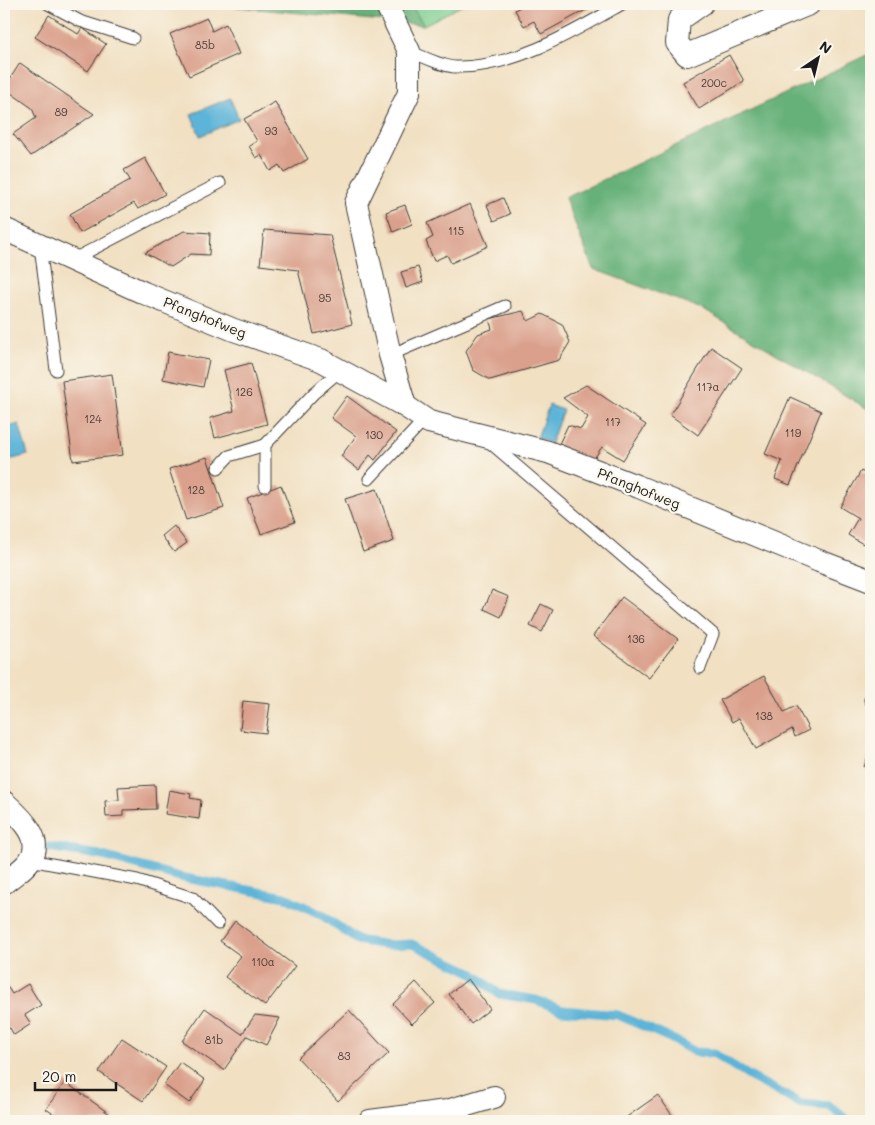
<svg xmlns="http://www.w3.org/2000/svg" width="875" height="1125" font-family="Mali,sans-serif">
<style>
.green{fill:#7dce8e;stroke:#4c7555}
.forest{fill:#66b179;stroke:#41664a}
.water{fill:#5bb4d8;stroke:#3c687a}
.lines{fill:none;stroke-linecap:round;stroke-linejoin:round}
.stream{stroke:#5bb4d8;stroke-width:9}
.building{fill:#daa08c}
.lane-casing{stroke:#3c3935;stroke-width:13}
.street-casing{stroke:#3c3935;stroke-width:24}
.lane{stroke:#fff;stroke-width:11}
.street{stroke:#fff;stroke-width:22}
.labels{text-anchor:middle;dominant-baseline:central;stroke-width:4.5;stroke-linejoin:round;paint-order:stroke}
.number-label{font-size:11px;fill:#4c3d38}
.street-label{font-size:14px;fill:#1c1c1c;stroke:#fbf7ec}
</style>
<rect width="100%" height="100%" fill="#fbf7ec"/>
<filter id="ink" filterUnits="userSpaceOnUse"><feTurbulence type="fractalNoise" baseFrequency=".02" numOctaves="2"/><feDisplacementMap in="SourceGraphic" scale="10" xChannelSelector="R" yChannelSelector="G"/><feConvolveMatrix kernelMatrix="1 2 1 2 8 2 1 2 1" color-interpolation-filters="sRGB"/></filter>
<filter id="wash" filterUnits="userSpaceOnUse"><feTurbulence type="fractalNoise" baseFrequency=".0096" numOctaves="4" result="noise"/><feDisplacementMap in="SourceGraphic" scale="20" xChannelSelector="R" yChannelSelector="G"/><feGaussianBlur stdDeviation="1.12" result="paint"/><feColorMatrix in="noise" values="0 0 0 0 0 0 0 0 0 0 0 0 0 0 0 0 0 1.4 0 .05"/><feComposite in="paint" operator="in"/></filter>
<g filter="url(#wash)">
<rect width="100%" height="100%" fill="#f1e0c2"/>
<path class="green" d="M410,4H465L424,25Z"/>
<g class="forest">
<path d="M216,4H410L424,25L217,5Z"/>
<path d="M871,53V411L702,309L593,269L565,198Z"/>
</g>
<g class="water">
<path d="M230,98L239,119L200,136L191,114Z"/>
<path d="M549,405L563,410L551,443L537,438Z"/>
<path d="M19,424L28,455L9,460L4,442V428Z"/>
</g>
<g class="lines">
<path class="stream" d="M49,847L99,855L180,877L285,897L322,915L357,940L388,945L412,944L471,972L499,994L536,1000L562,1010L618,1015L672,1039L695,1052L713,1053L749,1076L801,1104L829,1106L849,1121"/>
</g>
<g id="blocks">
<g class="building">
<path d="M525,4H597L541,34L534,21L524,26L515,10Z"/>
<path d="M49,15L78,34L82,28L106,44L88,71L35,37Z"/>
<path d="M207,18L212,31L226,24L239,54L189,76L170,34Z"/>
<path d="M729,55L744,81L699,109L683,82Z"/>
<path d="M20,63L94,114L31,156L13,134L36,118L32,108L4,88Z"/>
<path d="M275,102L308,159L284,173L279,165L270,171L261,155L256,158L249,146L257,141L244,119Z"/>
<path d="M145,158L165,194L138,209L134,203L80,233L70,214L130,180L124,170Z"/>
<path d="M503,198L510,214L494,221L487,205Z"/>
<path d="M470,204L488,246L451,263L447,255L434,261L426,241L433,237L427,223Z"/>
<path d="M405,205L412,224L393,232L386,212Z"/>
<path d="M264,230L330,235L352,324L314,334L298,270L260,265Z"/>
<path d="M184,231L210,233L209,255L191,254L171,267L145,253Z"/>
<path d="M418,267L423,282L406,288L401,272Z"/>
<path d="M523,311L528,321L542,314L562,324L570,342L559,360L490,380L473,370L466,351L478,334L492,329L489,319Z"/>
<path d="M711,347L742,368L698,435L670,415Z"/>
<path d="M168,352L209,360L203,387L163,379Z"/>
<path d="M251,363L267,424L215,438L210,418L234,411L224,370Z"/>
<path d="M112,374L123,455L73,461L62,381Z"/>
<path d="M586,385L646,425L623,460L602,447L593,460L557,448L568,425L581,429L588,417L563,398Z"/>
<path d="M347,396L396,432L375,460L370,455L359,470L341,456L356,436L331,418Z"/>
<path d="M790,397L821,411L790,485L775,479L782,461L765,454Z"/>
<path d="M207,457L224,508L186,520L169,469Z"/>
<path d="M861,471L871,477V531L863,544L848,535L858,518L840,507Z"/>
<path d="M281,485L295,522L261,534L247,498Z"/>
<path d="M377,489L394,541L363,552L345,499Z"/>
<path d="M174,526L187,543L174,552L162,536Z"/>
<path d="M492,590L509,597L501,617L484,609Z"/>
<path d="M622,597L678,639L649,678L593,636Z"/>
<path d="M541,604L553,610L542,632L530,626Z"/>
<path d="M764,676L784,712L796,706L809,730L795,737L792,729L756,749L739,718L732,722L720,700Z"/>
<path d="M243,701L270,704L266,733L240,730Z"/>
<path d="M868,757L871,758V770L864,767Z"/>
<path d="M155,785L156,809L123,810V816L106,817L105,801L119,800L118,787Z"/>
<path d="M169,790L191,794L190,798L201,800L199,819L165,814Z"/>
<path d="M235,921L295,966L265,1006L225,977L241,956L220,941Z"/>
<path d="M468,979L490,1009L471,1024L449,994Z"/>
<path d="M416,982L435,1003L412,1024L393,1004Z"/>
<path d="M28,984L41,1005L25,1015L31,1024L14,1035L10,1028L4,1032V988L7,986L12,994Z"/>
<path d="M205,1008L242,1034L255,1015L280,1018L266,1045L247,1036L224,1070L182,1041Z"/>
<path d="M349,1010L389,1053L338,1101L298,1058Z"/>
<path d="M122,1038L166,1067L143,1101L99,1072Z"/>
<path d="M180,1062L205,1080L189,1103L164,1085Z"/>
<path d="M65,1082L114,1117L110,1121H51L55,1115L46,1109Z"/>
<path d="M658,1095L676,1121H621Z"/>
</g>
</g>
</g>
<g filter="url(#ink)">
<use href="#blocks" fill-opacity="0" stroke="#3c3935" stroke-width="1"/>
<g class="lines">
<g class="lane-casing">
<g id="lane">
<path d="M48,4L80,21L133,38"/>
<path d="M409,51C422,56 443,67 456,67C514,68 573,32 622,4"/>
<path d="M40,246L56,370"/>
<path d="M72,260L220,183"/>
<path d="M390,355L505,306"/>
<path d="M488,441L713,634L700,668"/>
<path d="M218,468L229,456L265,445"/>
<path d="M369,479L425,419"/>
<path d="M265,486V445L314,393L341,370"/>
<path d="M870,700L871,699"/>
<path d="M30,860L137,880L193,898L218,924"/>
</g>
</g>
<g class="street-casing">
<g id="street">
<path d="M386,4L409,51V93L356,203L390,355L405,406"/>
<path d="M702,4L679,20L677,43L687,55L809,4"/>
<path d="M4,229L144,293L234,330L321,360L405,406L429,422L548,452L639,487L819,561L871,581"/>
<path d="M4,802C18,815 46,838 30,860C24,869 12,876 4,883"/>
<path d="M370,1121L447,1111L494,1097"/>
</g>
</g>
<use href="#lane" class="lane"/>
<use href="#street" class="street"/>
</g>
</g>
<g class="labels">
<g class="number-label">
<text x="205" y="44">85b</text>
<text x="714" y="82">200c</text>
<text x="61" y="111">89</text>
<text x="271" y="130">93</text>
<text x="456" y="230">115</text>
<text x="325" y="297">95</text>
<text x="708" y="386">117a</text>
<text x="244" y="391">126</text>
<text x="93" y="418">124</text>
<text x="613" y="421">117</text>
<text x="793" y="432">119</text>
<text x="374" y="434">130</text>
<text x="196" y="489">128</text>
<text x="636" y="638">136</text>
<text x="764" y="715">138</text>
<text x="263" y="961">110a</text>
<text x="214" y="1039">81b</text>
<text x="344" y="1055">83</text>
</g>
<g class="street-label">
<text transform="translate(205 317) rotate(22)">Pfanghofweg</text>
<text transform="translate(639 488) rotate(22)">Pfanghofweg</text>
</g>
</g>
<rect width="875" height="1125" fill="none" stroke="#fbf7ec" stroke-width="20"/>
<g transform="translate(818 58) rotate(35)" stroke="#fbf7ec" stroke-width="4" paint-order="stroke">
<path d="M0-4L9 19L0 12L-9 19Z" fill="#1c1c1c"/>
<text y="-8" font-size="14" font-weight="bold" text-anchor="middle" fill="#1c1c1c">N</text>
</g>
<path d="M35 1082v8h81v-8" fill="none" stroke="#1c1c1c" stroke-width="2.5"/>
<text x="42" y="1082" font-size="15" fill="#1c1c1c" stroke="#fbf7ec" stroke-width="4" paint-order="stroke">20 m</text>
</svg>
